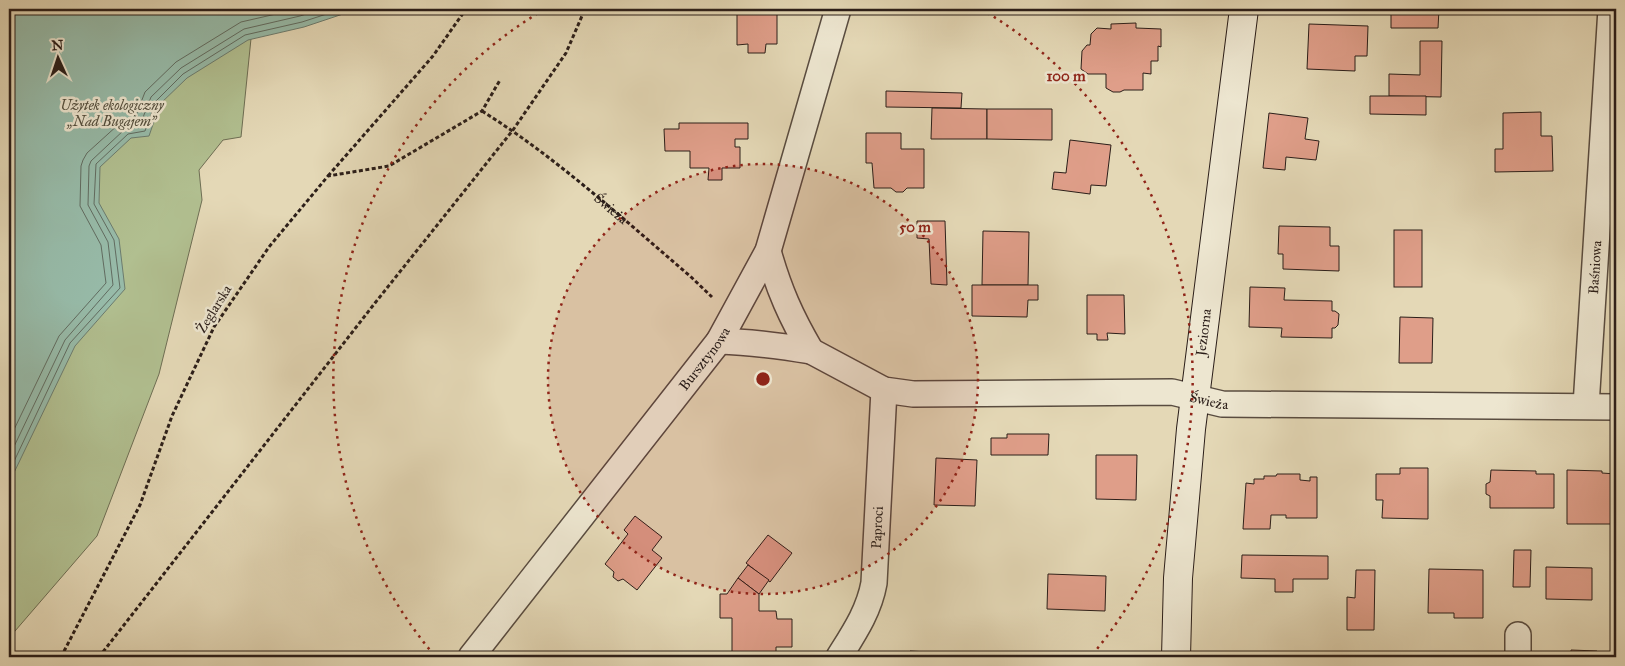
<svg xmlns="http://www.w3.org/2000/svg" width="1625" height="666" font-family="'IM FELL Great Primer',serif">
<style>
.green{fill:#b1bf90;stroke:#6e6e54}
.water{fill:#97bba9;stroke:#6c7c6f}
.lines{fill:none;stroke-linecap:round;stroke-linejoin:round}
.shore{stroke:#616c61;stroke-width:1}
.building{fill:#df9e89;stroke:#2b1e19}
.street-casing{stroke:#594c40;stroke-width:28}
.secondary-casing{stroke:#2b1e19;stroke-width:30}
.path{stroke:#2b1e19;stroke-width:3;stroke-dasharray:4 2.5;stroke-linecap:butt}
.street{stroke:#ede6d0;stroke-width:25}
.secondary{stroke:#ede6d0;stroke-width:28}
.ring{fill:none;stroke:#8f2418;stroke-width:2.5;stroke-dasharray:2.5 5}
.labels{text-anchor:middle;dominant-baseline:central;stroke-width:5;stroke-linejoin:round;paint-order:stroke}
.park-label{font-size:14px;font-style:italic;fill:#534e3d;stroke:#ede6d0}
.street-label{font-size:14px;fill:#2b1e19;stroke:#ede6d0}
.centre{fill:#8f2418;stroke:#ede6d0;stroke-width:2.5}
.ring-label{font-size:15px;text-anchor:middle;font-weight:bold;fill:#8f2418;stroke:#ede6d0;stroke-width:5;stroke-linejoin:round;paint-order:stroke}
</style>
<rect width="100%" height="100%" fill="#e4d8b6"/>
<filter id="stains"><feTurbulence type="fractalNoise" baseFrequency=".004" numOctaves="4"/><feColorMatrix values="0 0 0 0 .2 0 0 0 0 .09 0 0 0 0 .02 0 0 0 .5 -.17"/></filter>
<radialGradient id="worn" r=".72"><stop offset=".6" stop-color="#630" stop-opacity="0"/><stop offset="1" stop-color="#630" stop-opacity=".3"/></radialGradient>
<path class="green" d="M9,9H254L241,137L223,140L199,170L202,200L159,374L97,536L9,638Z"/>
<path class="water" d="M9,9H358L304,27L248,40L187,78L160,104L149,136L131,138L100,167L99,203L119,239L125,289L75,346L9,483Z"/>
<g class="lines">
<g class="shore">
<path d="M9,440L59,336L106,283L101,245L80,206L81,166L83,160L87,153L119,124L125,121L135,118L145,92L176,62L241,22L298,9"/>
<path d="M9,457L65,340L113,285L108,242L88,205L89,166L91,161L125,129L140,125L151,97L181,68L244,29L300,16L322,9"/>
<path d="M9,472L70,343L120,288L114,240L94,204L96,164L128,134L145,131L156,101L183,74L245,35L302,22L342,9"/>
</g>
</g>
<g class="building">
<path d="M737,9H777V44H766L765,53H748V44L737,45Z"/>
<path d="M1391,9H1439L1438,28H1391Z"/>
<path d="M1136,23V28L1161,29V47L1158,46V61H1151V74L1143,73V90H1124L1120,92H1113L1106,88V74H1088L1081,69L1082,51L1087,45H1090L1091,34L1097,28L1111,29V24Z"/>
<path d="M1309,24L1368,26L1367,56H1355V71L1307,69Z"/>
<path d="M1420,41H1442L1441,97L1389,96V74L1420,75Z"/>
<path d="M886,91L962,93L961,108L886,107Z"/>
<path d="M1370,96H1426V115L1370,114Z"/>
<path d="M932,108L987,109V139H931Z"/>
<path d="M987,109H1052V140L987,139Z"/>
<path d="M1541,112V136H1552L1553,171L1495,172V149H1503V113Z"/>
<path d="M1269,113L1308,118L1305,139L1319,141L1316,160L1286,157L1285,170L1263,168Z"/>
<path d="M679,123H748V139H735V147H740V168H722V180H708L709,168H690V151H665L664,129H679Z"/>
<path d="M866,133H901V149H924V188H907L903,192H896L891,188H874L872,163H866Z"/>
<path d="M1070,140L1111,145L1106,186L1091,185L1090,194L1052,189L1054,172L1066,173Z"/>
<path d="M917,221H945L947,285L931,284L929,239L917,238Z"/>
<path d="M1279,226L1330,227V246H1339V271L1283,269V254H1278Z"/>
<rect x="1394" y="230" width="28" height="57"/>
<path d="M983,231L1029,232L1028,285H982Z"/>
<path d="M972,285H1038V300H1028L1027,317L972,316Z"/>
<path d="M1250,287L1285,288L1284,300L1332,301V311H1335L1339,314L1338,325L1335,328H1332V338L1281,337L1282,328L1249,327Z"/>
<path d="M1087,295H1124L1125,334L1107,333L1108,340H1097V334H1087Z"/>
<path d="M1400,317L1433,318L1432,363H1399Z"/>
<path d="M1007,434H1049L1048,455H991V438H1007Z"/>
<path d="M1096,455H1137L1136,500L1096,499Z"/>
<path d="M936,458L977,460L975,506L934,505Z"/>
<path d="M1400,468H1428V519L1382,518L1383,500H1376V474H1400Z"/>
<path d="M1491,470L1536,471V474H1554V508H1490V496L1486,494V484L1490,482Z"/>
<path d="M1567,470L1602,471V473L1616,474V524H1567Z"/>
<path d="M1277,474H1300V480L1310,481V477H1317V518H1286V515H1271L1270,529H1243L1246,483L1254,484V479H1264V476H1276Z"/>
<path d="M635,516L662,537L652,550L662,558L637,590L623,579L618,581L613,577L614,572L605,564L628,534L624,530Z"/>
<path d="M768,535L792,553L770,582L746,563Z"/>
<path d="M1514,550H1531L1530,587H1513Z"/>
<path d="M1242,555L1328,556V579H1293V592H1275V579L1241,578Z"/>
<path d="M748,565L769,580L759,594L738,578Z"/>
<path d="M1546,567L1592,568V600L1546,599Z"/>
<path d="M1429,569L1483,570V618H1454V613H1428Z"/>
<path d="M1356,570H1375L1374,630H1347V597L1355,598Z"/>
<path d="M1048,574L1106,576L1105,611L1047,609Z"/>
<path d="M738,578L759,594V611H776L777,619H792V647H776V655H732V618H720V594H727Z"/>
<path d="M1571,650L1597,651V657H1571Z"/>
<path d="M910,651L947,653V657H904Z"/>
<path d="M1082,653L1111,654V657H1081Z"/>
</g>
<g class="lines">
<g class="street-casing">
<g id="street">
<path d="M719,341C751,342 781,346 811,351C791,317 779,290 768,251"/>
<path id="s2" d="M811,351L884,390L913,394L1172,392L1222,404L1616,407"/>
<path id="s3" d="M1586,406L1611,9"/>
<path id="s4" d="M471,657L719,341L768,251L838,9"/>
<path id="s5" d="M839,657C854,633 869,611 874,583L884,390"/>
<path d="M1518,657V635"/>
</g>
</g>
<g class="secondary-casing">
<g id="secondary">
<path id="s6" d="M1176,657L1178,578L1191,429L1244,9"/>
</g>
</g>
<g class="path">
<path id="s1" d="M482,111C557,158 623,219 690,276L712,297"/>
<path d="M328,176L433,56L466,9"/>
<path d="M61,657L140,505L172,416L214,327L269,247L328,176L389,166L482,111L500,80"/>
<path d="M99,657L375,303L513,130L566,53L585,9"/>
</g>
<use href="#street" class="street"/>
<use href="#secondary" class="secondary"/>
</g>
<circle cx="763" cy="379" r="215" fill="#8f2418" fill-opacity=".12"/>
<g class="ring">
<circle cx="763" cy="379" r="215"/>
<path d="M434 655A429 429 0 0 1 545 9M981 9A429 429 0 0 1 1092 655"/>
</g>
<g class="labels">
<g class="park-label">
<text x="112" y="105">Użytek ekologiczny<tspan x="112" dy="16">„Nad Bugajem”</tspan></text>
</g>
<g class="street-label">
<text stroke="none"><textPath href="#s1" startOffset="162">Świeża</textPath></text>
<text stroke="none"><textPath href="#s3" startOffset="139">Baśniowa</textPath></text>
<text transform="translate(214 309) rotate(-58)">Żeglarska</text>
<text stroke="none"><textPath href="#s6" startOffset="326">Jeziorna</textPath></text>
<text stroke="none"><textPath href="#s4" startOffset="379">Bursztynowa</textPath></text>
<text stroke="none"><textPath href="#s2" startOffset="409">Świeża</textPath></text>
<text stroke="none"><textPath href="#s5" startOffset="138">Paproci</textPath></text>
</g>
</g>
<circle cx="763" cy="379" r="8" class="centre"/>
<g class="ring-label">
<text x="1066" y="81">100 m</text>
<text x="915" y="232">50 m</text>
</g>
<rect width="1625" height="666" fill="none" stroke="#e4d8b6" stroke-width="30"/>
<rect x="10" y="10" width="1605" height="646" fill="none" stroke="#2b1e19" stroke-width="2.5"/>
<rect x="15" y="15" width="1595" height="636" fill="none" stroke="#2b1e19"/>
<g transform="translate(58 58) rotate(357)" stroke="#ede6d0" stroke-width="4" paint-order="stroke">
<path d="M0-4L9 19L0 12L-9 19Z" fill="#2b1e19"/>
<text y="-8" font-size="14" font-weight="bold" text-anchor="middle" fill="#2b1e19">N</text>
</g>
<rect width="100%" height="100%" filter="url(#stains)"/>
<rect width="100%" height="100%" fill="url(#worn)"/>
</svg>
